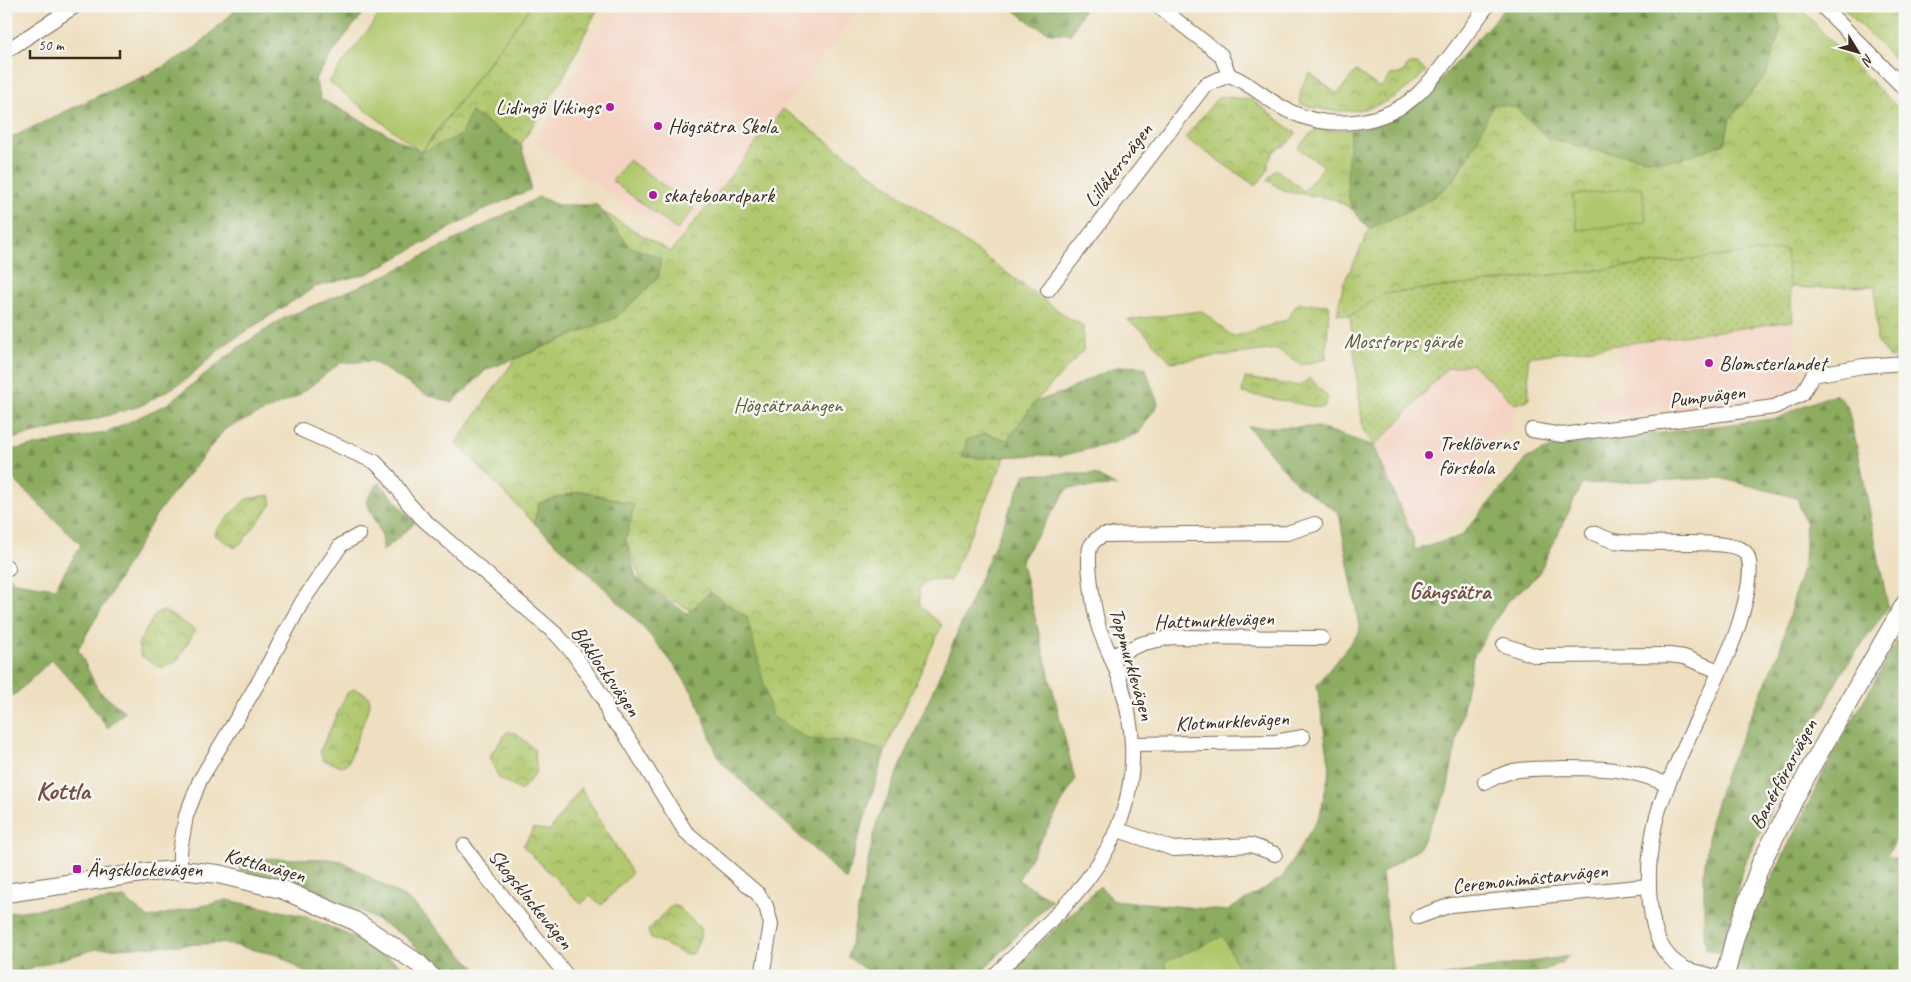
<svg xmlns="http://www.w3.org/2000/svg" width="1911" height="982" font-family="Caveat,sans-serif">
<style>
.built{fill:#f5d3c2}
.grass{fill:url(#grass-tufts);stroke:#767946}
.forest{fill:url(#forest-firs);stroke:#646b3f}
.park{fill:url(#park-crowns);stroke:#767946}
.garden{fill:url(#garden-dots);stroke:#767946}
.pitch{fill:#b0c86d;stroke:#767946}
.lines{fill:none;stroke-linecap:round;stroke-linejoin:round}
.minor-casing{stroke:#7a6957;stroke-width:16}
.tertiary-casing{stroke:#7a6957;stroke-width:20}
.minor{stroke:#fff;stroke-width:14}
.tertiary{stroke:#fff;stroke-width:18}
.poi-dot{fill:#b5179e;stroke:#f6f6f2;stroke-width:2}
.labels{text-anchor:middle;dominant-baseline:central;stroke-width:5;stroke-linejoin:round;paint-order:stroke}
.poi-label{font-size:21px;fill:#3b2a1e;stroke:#f6f6f2;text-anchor:start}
.street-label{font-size:21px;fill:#3b2a1e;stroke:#f6f6f2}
.park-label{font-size:21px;fill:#5e5936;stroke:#f6f6f2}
.neighbourhood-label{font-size:22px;font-weight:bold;fill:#764e44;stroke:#f6f6f2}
.district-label{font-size:26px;font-weight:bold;fill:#764e44;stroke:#f6f6f2}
</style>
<defs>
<pattern id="grass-tufts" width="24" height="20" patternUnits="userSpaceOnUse" patternTransform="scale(1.25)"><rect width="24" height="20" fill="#b0c86d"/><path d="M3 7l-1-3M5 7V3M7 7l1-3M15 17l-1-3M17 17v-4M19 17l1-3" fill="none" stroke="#90a359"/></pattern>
<pattern id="forest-firs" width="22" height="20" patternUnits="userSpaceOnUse" patternTransform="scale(1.25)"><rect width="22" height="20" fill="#8cac60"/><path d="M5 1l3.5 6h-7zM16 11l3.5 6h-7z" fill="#748c4f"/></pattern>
<pattern id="park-crowns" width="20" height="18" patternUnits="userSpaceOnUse" patternTransform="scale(1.25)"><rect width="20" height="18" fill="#b0c86d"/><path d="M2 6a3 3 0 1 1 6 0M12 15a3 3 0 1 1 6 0" fill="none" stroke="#90a359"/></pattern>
<pattern id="garden-dots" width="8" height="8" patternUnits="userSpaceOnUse" patternTransform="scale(1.25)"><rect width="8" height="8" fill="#b0c86d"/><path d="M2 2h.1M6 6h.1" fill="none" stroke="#90a359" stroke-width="1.8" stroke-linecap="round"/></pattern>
</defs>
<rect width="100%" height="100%" fill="#f6f6f2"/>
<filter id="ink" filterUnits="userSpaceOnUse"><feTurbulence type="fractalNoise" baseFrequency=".02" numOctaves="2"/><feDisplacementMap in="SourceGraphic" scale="10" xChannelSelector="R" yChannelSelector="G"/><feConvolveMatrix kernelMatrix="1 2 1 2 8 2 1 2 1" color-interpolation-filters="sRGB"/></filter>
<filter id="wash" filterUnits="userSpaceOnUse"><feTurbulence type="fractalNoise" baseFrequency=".0096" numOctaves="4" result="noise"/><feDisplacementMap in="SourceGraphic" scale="20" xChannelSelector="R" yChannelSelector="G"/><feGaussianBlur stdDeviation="1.12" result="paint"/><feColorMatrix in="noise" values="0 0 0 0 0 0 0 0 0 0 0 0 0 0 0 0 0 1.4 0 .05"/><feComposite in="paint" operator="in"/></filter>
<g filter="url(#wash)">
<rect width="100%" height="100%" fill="#eedfc0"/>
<g class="built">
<path d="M616,6H863L679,242L536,143L602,26Z"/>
<path d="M1793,321L1801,380L1797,388L1769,401L1597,417L1595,397L1623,394L1617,346Z"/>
<path d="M1472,364L1515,397L1511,430L1496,436L1472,465L1490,480L1451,529L1413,538L1374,446L1397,424L1447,368Z"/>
</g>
<g class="grass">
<path d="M1318,128L1331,130H1351C1349,157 1346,182 1352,209L1334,199L1289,192L1278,187L1267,180L1276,169L1304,191L1324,166L1298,148L1308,136Z"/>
<path d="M1298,303L1329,305L1326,359L1301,365L1277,349L1171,362L1142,330L1127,320L1202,311L1233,337L1286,320Z"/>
</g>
<g class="forest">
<path d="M240,6H369L342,40L315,79L321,99L421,152L471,112L521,144C524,160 532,174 530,190L485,209L369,273L315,287L226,344L183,382L140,406L95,419L6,440V140L100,95L156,71L195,48Z"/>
<path d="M1009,6H1085L1071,34L1050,33L1031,23Z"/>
<path d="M1507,6H1775L1781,28L1766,75L1730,119L1725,143L1681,159L1660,161L1592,150L1548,138L1515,107L1471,151L1451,183L1424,203L1369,229C1364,223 1355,215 1352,208C1343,184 1349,154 1351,130L1379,124L1400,116L1421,101Z"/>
<path d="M539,197L558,205H597L630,247L661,258L658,278L617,317L486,370L452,403L425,394L372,361L340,363L298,396L225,429L156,515L78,649L98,690L125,712L108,728L82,693L52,659L17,693L6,698V573L14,582L55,588L81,545L6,472V451L108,432L169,403L239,347L284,318L386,275Z"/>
<path d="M1120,366L1145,367L1158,404L1139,433L1113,443L1061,456L1040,455L981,458L962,457L967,440L986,433L1007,440L1035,402L1064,392L1091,378Z"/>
<path d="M1835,394L1847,405L1859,456L1888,607L1840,675L1743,866L1731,916L1720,953L1706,949L1704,933V872L1710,822L1726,772L1779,653L1804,561L1806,525L1797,498L1720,478L1582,484L1538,575L1506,603L1473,657L1447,791L1419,848L1382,873L1393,976H1006L1100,886L1113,900L1227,911L1282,878L1320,815L1330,768L1317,685L1360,631L1339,513L1298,485L1248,427H1318L1374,446L1413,538L1415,550L1461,536L1527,458L1553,447L1779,418L1800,407Z"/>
<path d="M1025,474H1094L1117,486L1068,488L1021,560L1075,780L1018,880L1052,900L978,976H874L848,957L876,824Z"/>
<path d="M379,482L415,523L382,552V536L366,501Z"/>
<path d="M583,491L634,504L626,540L636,577L651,590L687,613L709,592L748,617L808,739L852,741L885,751L846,880L722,763L718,756C709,736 703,711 692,692C652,626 590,576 534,523L539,503L568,494Z"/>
<path d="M1905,627V827L1887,855L1905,863V976H1735L1740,951L1752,919L1829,762Z"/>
<path d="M238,858L328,859L342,861L412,902L483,976H447L406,937L363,912L311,888L240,870Z"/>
<path d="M124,898L149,918L227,900L305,916L362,941L403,967L413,976H311L278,955L223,943L96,949L34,967L22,976H6V913Z"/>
<path d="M1569,956L1561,963L1530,976H1439Z"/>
</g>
<g class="park">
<path d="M531,6H599L562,79L521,144L471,112L461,135L422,152Z"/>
<path d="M1775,6H1799L1825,35L1905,115V356L1889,358L1877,340L1875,286L1812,288L1790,287L1785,249L1383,294L1350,316L1337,314L1344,282L1356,259L1369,229C1391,218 1437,200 1452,182C1470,159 1481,130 1494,104L1515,107L1548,138L1592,150L1660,161L1681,159L1725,143L1730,119L1766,75L1781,28Z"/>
<path d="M1841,6H1905V70Z"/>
<path d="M1409,64H1417L1426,71C1390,109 1351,120 1301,104C1297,94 1304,81 1310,73L1337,94L1356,71L1380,88L1392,74L1395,75L1402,73Z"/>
<path d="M1219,96L1252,100L1296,133L1287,144L1274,151L1268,162V170L1256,186L1185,138Z"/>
<path d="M783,109L1067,317L1083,326V351L1035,402L1007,440L986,433L967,440L962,457L981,458L1005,457L950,581L931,579L919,588L920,606L942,625L885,751L852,741L808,739L772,716L747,617L710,592L691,610L656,592L642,582L626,540L634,504L583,491L568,494L539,503L534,523L456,443L515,359L617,317L658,278L661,258L630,247L603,212L671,252Z"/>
<path d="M1245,378L1299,386L1310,378L1328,398L1324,407L1321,408L1242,393Z"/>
<path d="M270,495L272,504L243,541L235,548L215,535L217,529L246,499Z"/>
<path d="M165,611L195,630L178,660L162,668L141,656L138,644L156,613Z"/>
<path d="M354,689L364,693L369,697L370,704L348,763L342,766L323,760L320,751L347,693Z"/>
<path d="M507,732L516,733L534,749L537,771L521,791L499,778L489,757Z"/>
<path d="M581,788L632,873L602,905L590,896L581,904L523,846L534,828L549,831Z"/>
<path d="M672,905L678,907L700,928L701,935L693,954H684L650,937L648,930Z"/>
</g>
<path class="garden" d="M1786,249L1793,321L1528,357L1529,399L1515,404L1472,364L1447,368L1397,424L1374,446L1363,430L1350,316L1383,294Z"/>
<g class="pitch">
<path d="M386,6H531L421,152L329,82Z"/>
<path d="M629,160L694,208L677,230L612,181Z"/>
<path d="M1642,187L1646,222L1577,230L1573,195Z"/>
<path d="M1223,936L1241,975L1169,976L1164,963Z"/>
</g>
</g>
<g filter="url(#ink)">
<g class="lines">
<g class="minor-casing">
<g id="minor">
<path d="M1158,6L1221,55L1229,75"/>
<path d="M1822,6L1905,89"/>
<path d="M6,51L75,6"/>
<path d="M1048,290L1205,85L1229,75C1253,84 1268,102 1291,112C1332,131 1385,125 1419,93C1443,69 1467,33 1487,6"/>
<path d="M302,430L375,462L389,476L408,503L424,520L557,635L574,654L604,699L609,716L624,732L685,831L758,894L766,906L771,924L762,976"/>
<path d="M1532,430L1562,435L1774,407L1802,394L1813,375L1863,366L1905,363"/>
<path d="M1593,533C1600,536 1607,539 1614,541C1638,546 1731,537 1745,552C1759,567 1738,629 1731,646C1708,701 1678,753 1659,809C1650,838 1647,873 1650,903C1653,930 1659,956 1686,969C1694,972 1703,973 1712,976"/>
<path d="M6,566L8,569"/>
<path d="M1504,645L1537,656L1669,655L1684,657L1719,671"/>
<path d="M1111,656L1144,643L1172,637L1322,638"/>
<path d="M1132,744L1275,742L1303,737"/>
<path d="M1485,782C1494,778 1504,773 1513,771C1530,768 1547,769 1563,768C1602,768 1632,768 1668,785"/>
<path d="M1118,830L1174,849L1251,845L1275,854"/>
<path d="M464,846L482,871L567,976"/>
<path d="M180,870V851L186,816L200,780L258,683L302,602L341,545L359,535"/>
<path d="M1418,917L1451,905L1648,886"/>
<path d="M994,976C1063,907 1137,852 1132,743C1131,725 1127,705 1122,687C1117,668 1107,650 1100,631C1095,617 1086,562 1090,548C1092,542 1097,538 1103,535L1287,533L1315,524"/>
</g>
</g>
<g class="tertiary-casing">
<g id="tertiary">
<path d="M6,893L149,872L180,870L218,874L281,889L355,921L419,964L431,976"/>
<path d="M1725,976L1735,937L1761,863L1811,767L1905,604"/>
</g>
</g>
<use href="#minor" class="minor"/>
<use href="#tertiary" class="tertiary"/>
</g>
</g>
<g class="poi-dot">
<circle cx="610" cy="107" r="5"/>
<circle cx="658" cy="126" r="5"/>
<circle cx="653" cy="195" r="5"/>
<circle cx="1709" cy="363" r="5"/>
<circle cx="1429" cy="455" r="5"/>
<rect x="72" y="864" width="10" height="10" rx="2.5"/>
</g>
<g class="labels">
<g class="poi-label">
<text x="600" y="107" text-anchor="end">Lidingö Vikings</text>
<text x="668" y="126">Högsätra Skola</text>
<text x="663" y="195">skateboardpark</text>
<text x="1719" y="363">Blomsterlandet</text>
<text x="1439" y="443">Treklöverns<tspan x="1439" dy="24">förskola</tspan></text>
<text x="87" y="869">Ängsklockevägen</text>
</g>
<g class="street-label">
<text transform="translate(1118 165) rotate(-53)">Lillåkersvägen</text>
<text transform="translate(1707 396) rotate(-7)">Pumpvägen</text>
<text transform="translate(1214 620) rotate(-2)">Hattmurklevägen</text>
<text transform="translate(1132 664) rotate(74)">Toppmurklevägen</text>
<text transform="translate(606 671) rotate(55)">Blåklocksvägen</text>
<text transform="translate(1232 721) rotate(-3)">Klotmurklevägen</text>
<text transform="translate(1783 774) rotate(-62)">Banérförarvägen</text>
<text transform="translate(265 865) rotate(15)">Kottlavägen</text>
<text transform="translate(1530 878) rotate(-6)">Ceremonimästarvägen</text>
<text transform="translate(531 899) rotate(51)">Skogsklockevägen</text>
</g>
<g class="park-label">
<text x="1403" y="341">Mosstorps gärde</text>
<text x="788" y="405">Högsätraängen</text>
</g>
<g class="neighbourhood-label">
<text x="1450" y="592">Gångsätra</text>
</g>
<g class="district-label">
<text x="63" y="790">Kottla</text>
</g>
</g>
<rect width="1911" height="982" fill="none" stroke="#f6f6f2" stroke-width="25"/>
<g transform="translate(1858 52) rotate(127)" stroke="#f6f6f2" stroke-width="4" paint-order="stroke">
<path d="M0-4L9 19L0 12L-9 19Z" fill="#3b2a1e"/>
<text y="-8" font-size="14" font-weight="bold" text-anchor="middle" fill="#3b2a1e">N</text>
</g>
<path d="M30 50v8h90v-8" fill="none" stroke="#3b2a1e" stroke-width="2.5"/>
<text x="38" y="50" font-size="15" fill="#3b2a1e" stroke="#f6f6f2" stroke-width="4" paint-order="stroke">50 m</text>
</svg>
